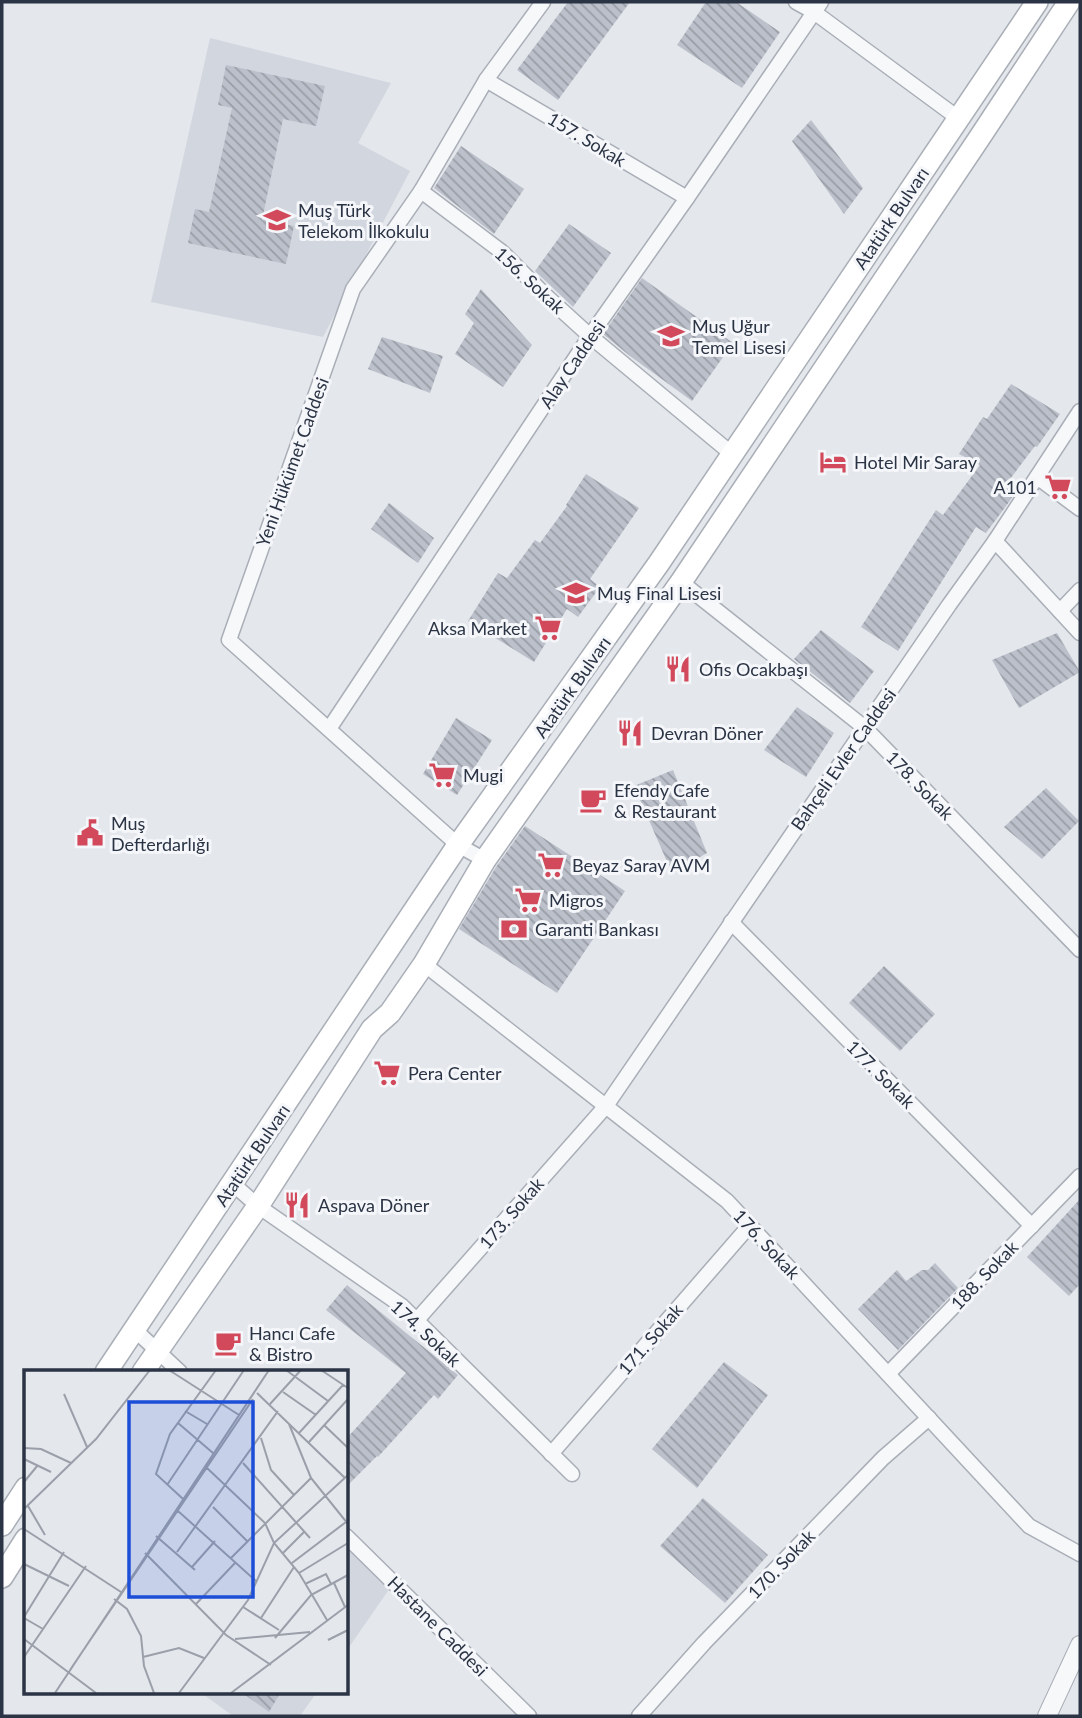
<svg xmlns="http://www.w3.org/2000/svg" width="1082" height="1718" font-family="Lato,sans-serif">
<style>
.built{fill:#d2d6de}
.building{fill:url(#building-back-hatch)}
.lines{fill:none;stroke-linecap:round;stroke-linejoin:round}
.minor-casing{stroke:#a9aeb7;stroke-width:17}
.tertiary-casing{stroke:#a9aeb7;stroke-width:20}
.secondary-casing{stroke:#a9aeb7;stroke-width:24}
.minor{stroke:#f7f8fa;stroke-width:14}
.tertiary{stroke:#f7f8fa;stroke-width:18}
.secondary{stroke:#fff;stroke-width:21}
.labels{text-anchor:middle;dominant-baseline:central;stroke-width:6;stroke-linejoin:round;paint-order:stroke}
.street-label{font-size:18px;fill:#2b3445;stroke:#f4f6f9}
.poi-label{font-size:18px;fill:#2b3445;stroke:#f4f6f9;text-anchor:start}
.inset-road{fill:none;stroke:#9a9fa9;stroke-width:2}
.view{fill:#1d4ed8;fill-opacity:0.15;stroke:#1d4ed8;stroke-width:3.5}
.inset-edge{fill:none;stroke:#2b3445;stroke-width:3.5}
</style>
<defs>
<pattern id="building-back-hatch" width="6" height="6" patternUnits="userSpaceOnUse" patternTransform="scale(1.75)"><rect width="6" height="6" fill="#bbc0ca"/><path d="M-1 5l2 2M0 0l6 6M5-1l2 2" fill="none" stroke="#989da6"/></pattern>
</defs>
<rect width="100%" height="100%" fill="#e4e7ec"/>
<!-- built -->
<g class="built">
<polygon points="210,38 391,83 358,143 410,171 323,337 151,302"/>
<polygon points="347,1547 390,1588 347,1650"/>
<polygon points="200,1692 317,1692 300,1716 233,1716"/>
</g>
<!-- building -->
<g class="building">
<polygon points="568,2 630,2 558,100 517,70"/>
<polygon points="706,2 736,2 780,32 742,88 677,45"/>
<polygon points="226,65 325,86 316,126 283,119 262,220 294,226 286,264 188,243 195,209 209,212 232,108 218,105"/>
<polygon points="811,120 863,188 844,214 792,141"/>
<polygon points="461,146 524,189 494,234 434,188"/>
<polygon points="569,224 611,253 573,307 535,271"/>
<polygon points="642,278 733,343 692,401 630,356 603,334"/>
<polygon points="481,289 532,345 503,387 455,354 474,323 465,314"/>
<polygon points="382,337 443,356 430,393 368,369"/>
<polygon points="1011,384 1060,414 1037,447 1035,446 1007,483 1018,488 1009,502 986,533 976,527 898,651 861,627 936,510 943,515 980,465 959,454 983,417 987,419"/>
<polygon points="586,474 639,508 590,579 600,587 578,617 567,609 534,662 468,621 498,573 507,578 535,540 540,543 567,506 566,505"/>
<polygon points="389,503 434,538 418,563 371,529"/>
<polygon points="821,630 874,671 850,703 794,659"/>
<polygon points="1057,633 1080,672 1019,708 992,660"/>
<polygon points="797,707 834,733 806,777 764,750"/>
<polygon points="456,718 492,740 457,795 423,774"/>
<polygon points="673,770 707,853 672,873 634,786"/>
<polygon points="1046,788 1079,821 1042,859 1004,827"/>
<polygon points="525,826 625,891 557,993 459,929 496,867"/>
<polygon points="884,966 935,1014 900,1051 849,1003"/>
<polygon points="1080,1199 1080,1284 1069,1296 1027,1257"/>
<polygon points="935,1263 958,1288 898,1350 858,1309 897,1270 906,1281 922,1270 928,1270"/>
<polygon points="347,1285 458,1375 438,1399 434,1395 378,1457 377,1456 346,1487 346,1439 406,1373 326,1310"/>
<polygon points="724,1362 768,1395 697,1488 652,1449"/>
<polygon points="703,1498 768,1555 725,1603 660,1546"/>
<polygon points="241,1692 281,1692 269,1712"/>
</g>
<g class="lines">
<!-- minor casing -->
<g class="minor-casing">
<g id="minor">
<polyline points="796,2 814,12 958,118"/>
<polyline points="486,80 687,198"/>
<polyline points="421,191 502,252 545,295 590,336 732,454"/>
<polyline points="1037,477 1080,509"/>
<polyline points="995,541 1080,633"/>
<polyline points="681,582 865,728 1080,950"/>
<polyline points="1060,611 1080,590"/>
<polyline points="329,729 590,336 687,198 821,2"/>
<polyline points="485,860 458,845 229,640 353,289 421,191 486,80 543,2"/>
<polyline points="731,922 1032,1226"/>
<polyline points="424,964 727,1201 1029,1526 1080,1554"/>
<polyline points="233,1184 258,1206 402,1306 572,1474"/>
<polyline points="416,1321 606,1106 949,605 995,541 1080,411"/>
<polyline points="135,1330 180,1372"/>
<polyline points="888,1374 1080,1176"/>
<polyline points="551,1454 750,1225"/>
<polyline points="346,1536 529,1716"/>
<polyline points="639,1716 704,1643 883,1458 929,1418"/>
</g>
</g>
<!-- tertiary casing -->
<g class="tertiary-casing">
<polyline id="tertiary" points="1047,1716 1080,1645"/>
</g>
<!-- secondary casing -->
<g class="secondary-casing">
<g id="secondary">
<polyline points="106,1372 458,845 659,563 1037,2"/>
<polyline points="143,1372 258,1206 372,1029 390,1013 424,964 485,860 681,582 980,137 1069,2"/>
<polyline points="2,1525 26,1488"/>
<polyline points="2,1577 26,1539"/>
</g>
</g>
<!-- minor -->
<use href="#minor" class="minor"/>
<!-- tertiary -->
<use href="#tertiary" class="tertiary"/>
<!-- secondary -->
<use href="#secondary" class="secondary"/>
</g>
<!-- icons -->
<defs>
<g id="school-bare" transform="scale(2.1)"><path d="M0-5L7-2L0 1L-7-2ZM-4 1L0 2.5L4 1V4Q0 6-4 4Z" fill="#d1495b" stroke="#f4f6f9" stroke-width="2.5" paint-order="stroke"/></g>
<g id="hotel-bare" transform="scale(2.1)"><path d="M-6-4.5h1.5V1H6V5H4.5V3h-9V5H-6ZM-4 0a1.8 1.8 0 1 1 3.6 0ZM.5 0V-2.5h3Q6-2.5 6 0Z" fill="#d1495b" stroke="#f4f6f9" stroke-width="2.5" paint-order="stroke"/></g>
<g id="supermarket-bare" transform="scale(2.1)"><path d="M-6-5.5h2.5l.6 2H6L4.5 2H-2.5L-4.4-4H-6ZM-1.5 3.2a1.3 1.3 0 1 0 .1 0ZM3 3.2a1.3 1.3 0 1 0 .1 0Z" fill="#d1495b" stroke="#f4f6f9" stroke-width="2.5" paint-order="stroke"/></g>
<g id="restaurant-bare" transform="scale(2.1)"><path d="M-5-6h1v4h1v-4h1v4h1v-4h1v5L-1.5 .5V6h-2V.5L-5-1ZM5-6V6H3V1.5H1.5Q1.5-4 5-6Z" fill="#d1495b" stroke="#f4f6f9" stroke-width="2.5" paint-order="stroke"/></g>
<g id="cafe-bare" transform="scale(2.1)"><path d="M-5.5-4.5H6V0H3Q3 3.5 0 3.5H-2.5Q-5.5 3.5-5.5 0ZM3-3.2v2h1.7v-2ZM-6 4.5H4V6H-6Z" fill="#d1495b" stroke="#f4f6f9" stroke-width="2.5" paint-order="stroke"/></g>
<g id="civic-bare" transform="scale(2.1)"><path d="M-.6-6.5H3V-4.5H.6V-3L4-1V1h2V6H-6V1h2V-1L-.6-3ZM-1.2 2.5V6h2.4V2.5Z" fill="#d1495b" stroke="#f4f6f9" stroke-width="2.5" paint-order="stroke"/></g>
<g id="bank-bare" transform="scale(2.1)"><path d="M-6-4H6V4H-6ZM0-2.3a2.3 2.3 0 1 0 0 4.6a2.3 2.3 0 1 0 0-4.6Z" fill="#d1495b" stroke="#f4f6f9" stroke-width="2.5" paint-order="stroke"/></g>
</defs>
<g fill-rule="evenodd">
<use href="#school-bare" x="277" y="220"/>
<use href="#school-bare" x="671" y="336"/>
<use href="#hotel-bare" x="833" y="462"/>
<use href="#supermarket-bare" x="1058" y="487"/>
<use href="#school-bare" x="576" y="593"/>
<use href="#supermarket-bare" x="548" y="628"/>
<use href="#restaurant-bare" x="678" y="669"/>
<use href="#restaurant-bare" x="630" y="733"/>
<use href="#supermarket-bare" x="442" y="775"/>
<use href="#cafe-bare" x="593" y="800"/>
<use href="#civic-bare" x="90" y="833"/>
<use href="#supermarket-bare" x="551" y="865"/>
<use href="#supermarket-bare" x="528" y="900"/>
<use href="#bank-bare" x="514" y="929"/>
<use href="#supermarket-bare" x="387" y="1073"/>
<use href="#restaurant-bare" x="297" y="1205"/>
<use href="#cafe-bare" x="228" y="1343"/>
</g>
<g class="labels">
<!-- street labels -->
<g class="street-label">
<text transform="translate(587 139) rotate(31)">157. Sokak</text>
<text transform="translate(891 218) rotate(-56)">Atatürk Bulvarı</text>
<text transform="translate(530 280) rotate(43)">156. Sokak</text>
<text transform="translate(572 364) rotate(-56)">Alay Caddesi</text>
<text transform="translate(292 462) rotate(-70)">Yeni Hükümet Caddesi</text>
<text transform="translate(572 687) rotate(-55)">Atatürk Bulvarı</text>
<text transform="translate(843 759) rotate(-55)">Bahçeli Evler Caddesi</text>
<text transform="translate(920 785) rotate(46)">178. Sokak</text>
<text transform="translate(881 1074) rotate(45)">177. Sokak</text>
<text transform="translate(252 1155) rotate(-56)">Atatürk Bulvarı</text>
<text transform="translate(511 1213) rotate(-49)">173. Sokak</text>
<text transform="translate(767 1244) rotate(47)">176. Sokak</text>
<text transform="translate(984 1275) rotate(-46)">188. Sokak</text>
<text transform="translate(426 1333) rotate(43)">174. Sokak</text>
<text transform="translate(650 1339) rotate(-49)">171. Sokak</text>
<text transform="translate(781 1564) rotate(-46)">170. Sokak</text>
<text transform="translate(438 1626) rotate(45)">Hastane Caddesi</text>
</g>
<!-- poi labels -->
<g class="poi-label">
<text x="298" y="210">Muş Türk<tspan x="298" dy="21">Telekom İlkokulu</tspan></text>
<text x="692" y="326">Muş Uğur<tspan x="692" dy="21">Temel Lisesi</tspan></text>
<text x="854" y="462">Hotel Mir Saray</text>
<text x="1037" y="487" text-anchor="end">A101</text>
<text x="597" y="593">Muş Final Lisesi</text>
<text x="527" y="628" text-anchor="end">Aksa Market</text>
<text x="699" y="669">Ofis Ocakbaşı</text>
<text x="651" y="733">Devran Döner</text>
<text x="463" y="775">Mugi</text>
<text x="614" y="790">Efendy Cafe<tspan x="614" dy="21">&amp; Restaurant</tspan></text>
<text x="111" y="823">Muş<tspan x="111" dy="21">Defterdarlığı</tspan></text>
<text x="572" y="865">Beyaz Saray AVM</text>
<text x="549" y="900">Migros</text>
<text x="535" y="929">Garanti Bankası</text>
<text x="408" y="1073">Pera Center</text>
<text x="318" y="1205">Aspava Döner</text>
<text x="249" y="1333">Hancı Cafe<tspan x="249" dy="21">&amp; Bistro</tspan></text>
</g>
</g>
<!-- overview -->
<g transform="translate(24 1370)">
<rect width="324" height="324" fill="#e4e7ec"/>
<path class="inset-road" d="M145,0L215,45M262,0L304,31M297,0L324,18M259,22L292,45M233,23L321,108M40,24L63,77M246,34L277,0M161,41L183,54M154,53L189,83M265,54L287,108L324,154M300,55L324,78M275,63L319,15M237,68L247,100L270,125M285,72L324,29M0,78L17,79L47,93M0,89L27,102M219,93L286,168M183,98L241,153L250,173L275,203L303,250M0,112L14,95M143,115L220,0M159,129L132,104L146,64L192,0M4,136L21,165M189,137L223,171M0,139L72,69L126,0M154,141L232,211M0,159L97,222M132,166L171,200M153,182L254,41M121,183L202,265L247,295M259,183L281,161M207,188L287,108M268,193L322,152M0,194L45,216M168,197L191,171M275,203L324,173M310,213L321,237M281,214L302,204L307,214M90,229L103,239L117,266L120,296L130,323M172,234L211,193M219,237L255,260M0,247L40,182M0,248L19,259M237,248L270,197M251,268L287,225L324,205M0,269L72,323M211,269L286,262M304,270L324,260M0,287L62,196M119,287L155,278L180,288M46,300L229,29M31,323L245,0M155,323L224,230L250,173L324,105M207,323L324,235"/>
<path class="view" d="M105,32H229V227H105Z"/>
<rect width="324" height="324" class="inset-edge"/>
</g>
<!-- border -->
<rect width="1082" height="1718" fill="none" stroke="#2b3445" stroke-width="7"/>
</svg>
